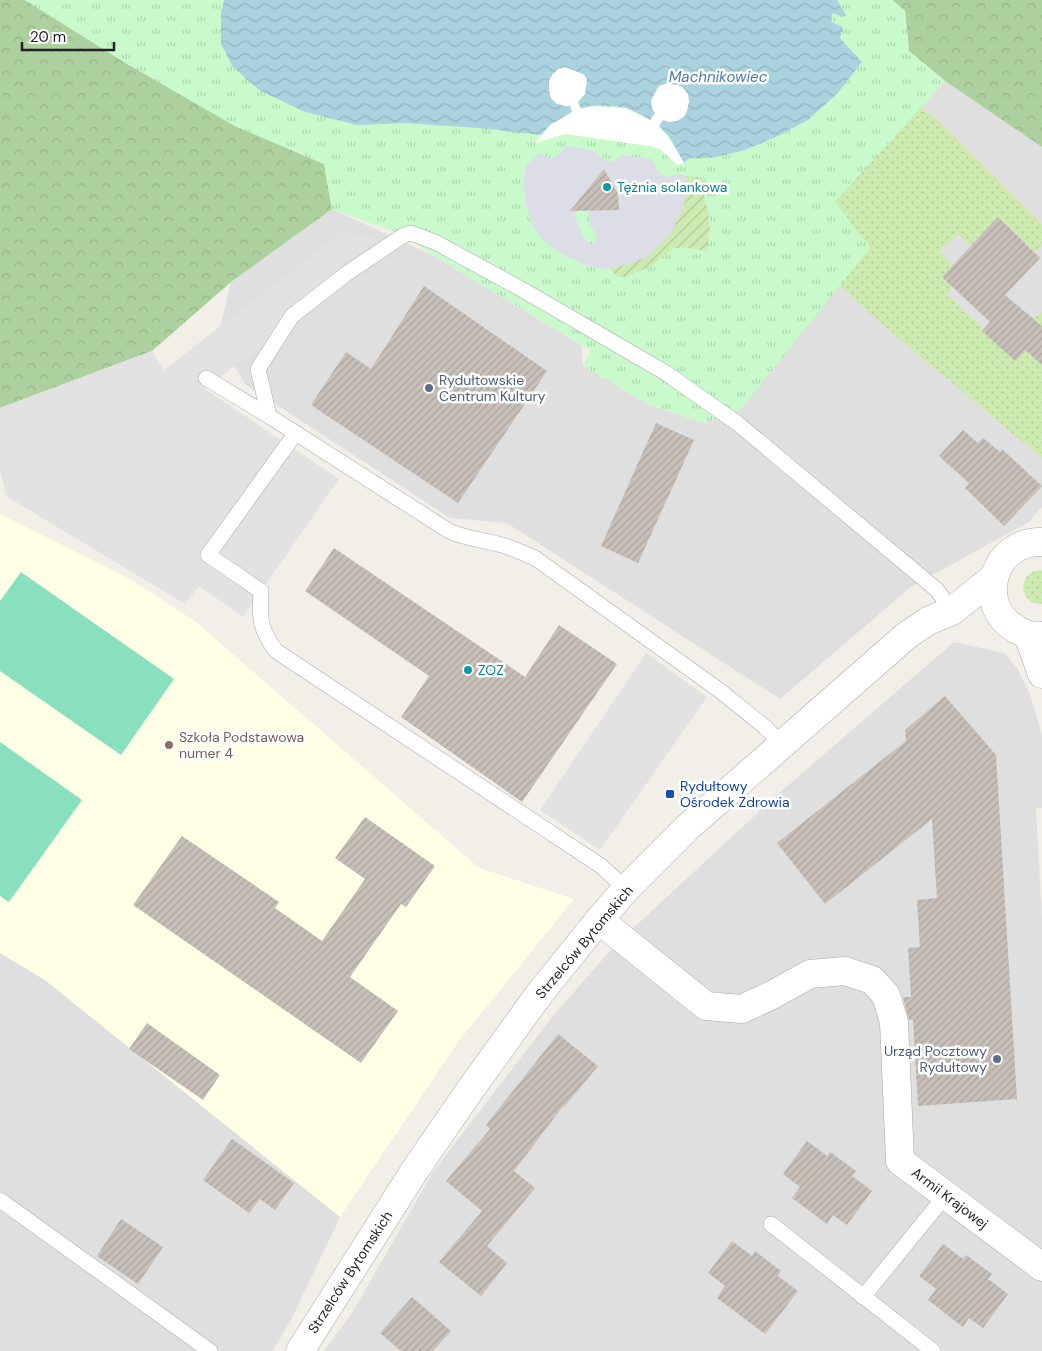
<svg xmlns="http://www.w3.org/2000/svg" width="1042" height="1351" font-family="'DM Sans',sans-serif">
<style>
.residential{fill:#e0dfdf}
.education{fill:#ffffe5}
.grass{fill:url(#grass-dots)}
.forest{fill:url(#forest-crowns)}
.park{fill:url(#park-tufts)}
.garden{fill:url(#garden-furrows)}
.pitch{fill:#88e0be}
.parking{fill:#e2e2e2}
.plaza{fill:#dddde8;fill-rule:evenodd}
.water{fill:url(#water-waves)}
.pier{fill:#fff}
.building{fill:url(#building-hatch)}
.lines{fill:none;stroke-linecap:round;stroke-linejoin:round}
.lane-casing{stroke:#a9a9a9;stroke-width:16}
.street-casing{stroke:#a9a9a9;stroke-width:29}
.lane{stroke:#fff;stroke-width:15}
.street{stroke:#fff;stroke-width:28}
.culture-dot{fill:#0f9aa8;stroke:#fff;stroke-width:2}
.service-dot{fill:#5c6f8a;stroke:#fff;stroke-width:2}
.education-dot{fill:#8d6e63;stroke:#fff;stroke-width:2}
.transit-dot{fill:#1a4fb4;stroke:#fff;stroke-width:2}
.labels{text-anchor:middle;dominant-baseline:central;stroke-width:5;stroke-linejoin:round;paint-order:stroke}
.culture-label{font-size:14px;fill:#0d838f;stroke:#fff;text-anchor:start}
.service-label{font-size:14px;fill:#4e5e75;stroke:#fff;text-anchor:start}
.education-label{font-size:14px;fill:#785e54;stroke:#fff;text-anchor:start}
.transit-label{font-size:14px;fill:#164399;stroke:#fff;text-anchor:start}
.street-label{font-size:14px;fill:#222;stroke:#fff}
.water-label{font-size:15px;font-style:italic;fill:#4a7aab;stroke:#fff}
</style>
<defs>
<pattern id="grass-dots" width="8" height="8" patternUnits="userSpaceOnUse" patternTransform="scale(1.25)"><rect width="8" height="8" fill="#cdebb0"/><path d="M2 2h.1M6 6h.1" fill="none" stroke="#b0c997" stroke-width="1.8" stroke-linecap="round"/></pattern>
<pattern id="forest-crowns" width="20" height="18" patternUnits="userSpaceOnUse" patternTransform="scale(1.25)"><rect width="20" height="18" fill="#add19e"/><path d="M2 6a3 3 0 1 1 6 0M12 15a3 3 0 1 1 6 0" fill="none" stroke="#95b388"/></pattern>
<pattern id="park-tufts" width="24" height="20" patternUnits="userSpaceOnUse" patternTransform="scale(1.25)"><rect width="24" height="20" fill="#c8facc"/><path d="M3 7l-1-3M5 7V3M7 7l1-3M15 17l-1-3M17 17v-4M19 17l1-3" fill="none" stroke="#acd6af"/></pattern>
<pattern id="garden-furrows" width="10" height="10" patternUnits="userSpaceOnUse" patternTransform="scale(1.25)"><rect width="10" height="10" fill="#cdebb0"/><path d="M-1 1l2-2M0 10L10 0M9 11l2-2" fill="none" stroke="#b0c997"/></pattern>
<pattern id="water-waves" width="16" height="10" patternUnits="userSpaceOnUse" patternTransform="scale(1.25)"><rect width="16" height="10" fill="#aad3df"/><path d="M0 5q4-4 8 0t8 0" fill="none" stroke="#92b5bf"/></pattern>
<pattern id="building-hatch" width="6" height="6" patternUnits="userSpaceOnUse" patternTransform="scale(1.25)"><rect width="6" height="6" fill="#c7bfb8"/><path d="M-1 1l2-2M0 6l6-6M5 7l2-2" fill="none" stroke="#aba49e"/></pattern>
</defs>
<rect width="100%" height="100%" fill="#f2efe9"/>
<!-- residential -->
<g class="residential">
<polygon points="945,81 1042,147 1042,507 1029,522 911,587 780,699 507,523 450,518 245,384 218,337 231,282 332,209 434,256 581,345 583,366 649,405 705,423 741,409 835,202"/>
<polygon points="954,642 1004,653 1017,668 1030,694 1042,735 1042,808 1036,809 1042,919 1042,1351 324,1351 352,1313 433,1172 552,1017 616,944 778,794"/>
<polygon points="0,953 45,980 340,1217 291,1320 272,1351 0,1351"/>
</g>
<!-- education -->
<polygon class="education" points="0,514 130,579 196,622 479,868 574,899 458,1042 340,1217 45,980 0,953"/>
<!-- grass -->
<g class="grass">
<polygon points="877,81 936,118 1042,224 1042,245 1035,252 998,217 970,246 958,234 939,252 953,265 942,276 953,287 947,294 1016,360 1028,342 1031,321 1042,312 1042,458 884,326 840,286 741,409"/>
<path d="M1042,570V604C1018,605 1016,571 1042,570Z"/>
</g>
<!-- forest -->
<g class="forest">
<polygon points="0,0 25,0 124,62 235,126 324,164 332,209 231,282 152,351 0,408"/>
<polygon points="892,0 1042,0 1042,147 945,81 909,51 905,11"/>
</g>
<!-- park -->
<polygon class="park" points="25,0 892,0 905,11 909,51 945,81 835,202 870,248 741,409 705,423 649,405 583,366 590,350 434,256 404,235 332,209 324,164 235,126 124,62"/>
<!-- garden -->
<polygon class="garden" points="686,176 706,178 704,198 708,211 710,230 707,251 687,248 674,248 651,266 626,277 617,277 610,268 625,265 687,191"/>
<!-- pitch -->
<g class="pitch">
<polygon points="21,572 174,679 121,755 0,671 0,601"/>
<polygon points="0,742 82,800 9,902 0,896"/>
</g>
<!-- parking -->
<g class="parking">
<polygon points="343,231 392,243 205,389 339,479 243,617 199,586 185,604 6,496 0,468 0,408 152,351 164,370"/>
<polygon points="646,653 707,697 600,850 540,810"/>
</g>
<!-- plaza -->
<path class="plaza" d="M566,146L596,151L602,159L613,162L622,155L652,159L657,171L666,177L680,174L686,176L687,191L683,209L670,235L647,257L625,265L604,269L585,265L558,252L543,240L534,228L526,206L523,181L526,165L540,153L550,159L555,157L559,155ZM611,181L618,194V210H607V202ZM577,206L588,208L590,225L598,237L591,245L583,237L578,227L575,213Z"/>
<!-- water -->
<path class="water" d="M224,0H837L846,15L842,17L833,13L830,21L843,27L840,38L862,62L837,94L808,120L776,137L742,151L710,158H690L684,163C679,155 675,144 668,136C649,112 612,99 582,108C567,113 552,124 541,135L479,128L404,123L357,125L305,112L259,90L233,67L221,44V13Z"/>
<!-- pier -->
<polygon class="pier" points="565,67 583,74 587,79 585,94 578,102 581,109 592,106 626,108 650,120 655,113 652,108 651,100 659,86 668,83 681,86 688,94 689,102 687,111 684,117 677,121 670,122 663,120 659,126 668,136 684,163 677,165 660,149 649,146 565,134 535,143 550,125 572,112 570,106 566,106 557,104 551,98 549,91 549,81 552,75 558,69"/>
<!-- building -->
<g class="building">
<polygon points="604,169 618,194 619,210 570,211"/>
<polygon points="998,217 1040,258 1005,295 1042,326 1042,365 1025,350 1015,361 982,331 990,322 942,277"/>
<polygon points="424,286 547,371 458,503 311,405 346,352 371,369"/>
<polygon points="656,423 694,440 638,563 601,546"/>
<polygon points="963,430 978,443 983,438 1000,452 1002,449 1042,486 1004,526 965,488 969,483 939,456"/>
<polygon points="334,548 525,677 559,625 617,664 522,802 401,717 429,676 305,591"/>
<polygon points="945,696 996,755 1017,1099 918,1106 913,1020 909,1020 903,997 911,997 908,948 920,947 917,900 937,898 932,819 825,904 777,843 906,741 905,730"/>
<polygon points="365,817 435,866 406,907 401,904 350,977 398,1011 361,1063 133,905 182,836 279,902 275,908 322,941 365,879 335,858"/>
<polygon points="147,1023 220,1075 203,1100 129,1049"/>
<polygon points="558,1034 598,1066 564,1107 563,1106 514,1171 535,1188 487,1246 507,1263 481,1296 439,1262 482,1211 446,1181 490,1129 486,1125"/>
<polygon points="232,1139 294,1183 275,1210 260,1199 249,1213 203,1180"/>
<polygon points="807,1141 827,1156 830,1152 856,1171 852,1176 872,1191 847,1225 833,1215 827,1224 792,1198 800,1187 783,1174"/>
<polygon points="121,1219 163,1247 138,1284 97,1256"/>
<polygon points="732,1241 752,1256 755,1251 781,1271 778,1276 798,1291 765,1334 717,1298 725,1286 708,1273"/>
<polygon points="943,1244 963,1259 966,1255 992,1274 988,1279 1008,1294 983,1328 969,1318 963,1327 928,1300 936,1289 919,1276"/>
<polygon points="412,1297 451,1331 433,1351 401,1351 380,1333"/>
</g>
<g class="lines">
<!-- lane casing -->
<g class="lane-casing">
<g id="lane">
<path d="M206,378L269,416L449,531C466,539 481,539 498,544C511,547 522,553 535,558L719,690L765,727L781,744"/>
<polyline points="269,416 258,369 292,316 346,274 404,235 411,233 435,242 523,290 666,373 737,423 937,590 952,611"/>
<path d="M295,434L208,555L261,591C259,617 260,630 276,651L601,866L626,889"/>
<polyline points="0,1200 210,1351"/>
<polyline points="771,1224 933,1351"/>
<polyline points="863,1297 946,1195"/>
</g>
</g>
<!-- street casing -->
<g class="street-casing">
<g id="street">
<path d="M1042,542C993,540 974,605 1016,629C1024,634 1033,637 1042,636"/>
<polyline points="1028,635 1042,674"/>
<polyline points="599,920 706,1006 742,1009 772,995 810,974 845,971 872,980 886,995 894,1022 900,1161 1042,1267"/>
<polyline points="300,1351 415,1170 470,1090 540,993 599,920 626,889 689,826 906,636 928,621 952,611 993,578"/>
</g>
</g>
<!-- lane -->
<use href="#lane" class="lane"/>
<!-- street -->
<use href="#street" class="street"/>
</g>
<!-- markers -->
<g class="culture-dot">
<circle cx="607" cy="187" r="5"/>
<circle cx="468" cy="670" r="5"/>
</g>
<g class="service-dot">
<circle cx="429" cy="388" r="5"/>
<circle cx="997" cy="1059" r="5"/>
</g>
<circle class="education-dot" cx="169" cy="745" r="5"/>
<rect class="transit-dot" x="665" y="789" width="10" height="10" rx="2.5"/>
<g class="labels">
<!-- culture labels -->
<g class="culture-label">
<text x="617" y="187">Tężnia solankowa</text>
<text x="478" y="670">ZOZ</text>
</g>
<!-- service labels -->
<g class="service-label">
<text x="439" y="380">Rydułtowskie<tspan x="439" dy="16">Centrum Kultury</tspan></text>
<text x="987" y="1051" text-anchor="end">Urząd Pocztowy<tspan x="987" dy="16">Rydułtowy</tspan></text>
</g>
<!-- education labels -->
<g class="education-label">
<text x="179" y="737">Szkoła Podstawowa<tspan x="179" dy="16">numer 4</tspan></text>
</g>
<!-- transit labels -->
<g class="transit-label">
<text x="680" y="786">Rydułtowy<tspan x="680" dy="16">Ośrodek Zdrowia</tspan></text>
</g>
<!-- street labels -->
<g class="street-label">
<text transform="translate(584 942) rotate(-50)">Strzelców Bytomskich</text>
<text transform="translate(950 1198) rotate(37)">Armii Krajowej</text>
<text transform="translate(350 1272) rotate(-57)">Strzelców Bytomskich</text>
</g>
<!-- water labels -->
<g class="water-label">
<text x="718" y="77">Machnikowiec</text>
</g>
</g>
<!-- scale -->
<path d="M22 42v8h92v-8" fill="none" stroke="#222222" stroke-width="2.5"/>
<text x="30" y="42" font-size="15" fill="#222222" stroke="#ffffff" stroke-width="4" paint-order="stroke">20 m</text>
</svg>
